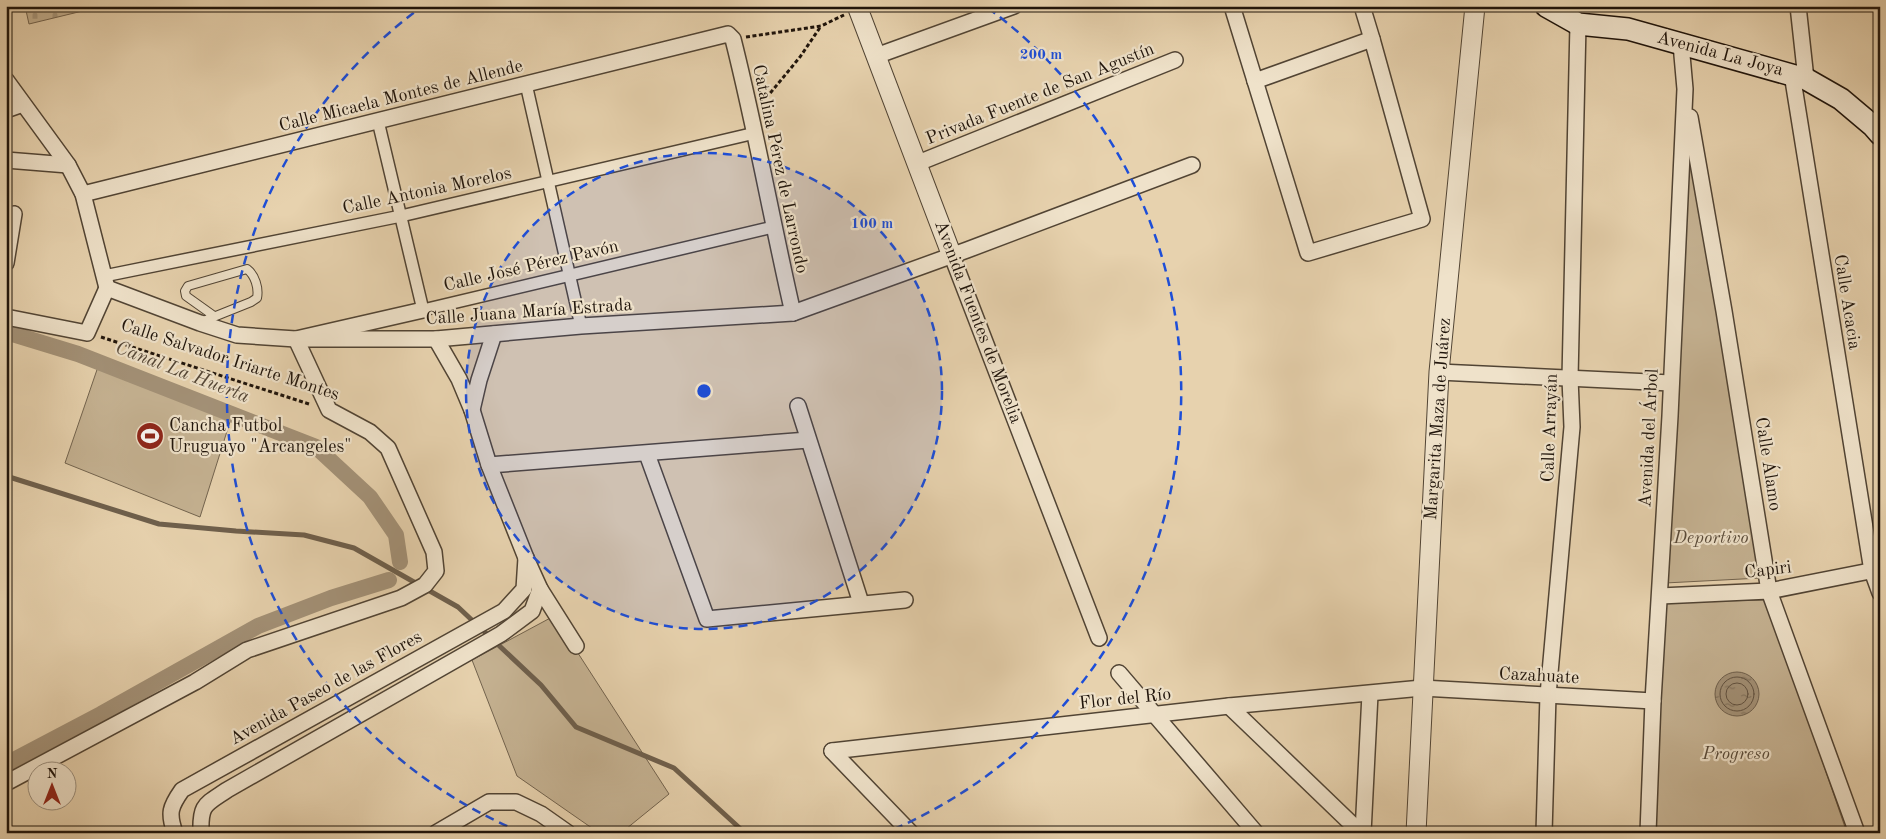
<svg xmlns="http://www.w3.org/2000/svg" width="1886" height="839" font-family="'Old Standard TT',serif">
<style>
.green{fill:#c5b292;stroke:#72634e}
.cemetery{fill:url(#cemetery-stones);stroke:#72634e}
.water{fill:url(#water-ripples);stroke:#6e5f4c}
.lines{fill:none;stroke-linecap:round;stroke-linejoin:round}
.shore{stroke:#615241;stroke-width:1}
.stream{stroke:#6e5f4c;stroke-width:5}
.canal{stroke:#a39177;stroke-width:16}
.service-casing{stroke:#514434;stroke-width:10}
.pedestrian-casing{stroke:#514434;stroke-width:14}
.minor-casing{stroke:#514434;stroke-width:18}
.tertiary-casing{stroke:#514434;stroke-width:21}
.secondary-casing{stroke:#1f140b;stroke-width:24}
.path{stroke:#1f140b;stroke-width:3;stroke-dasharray:4 2.5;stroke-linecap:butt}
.service{stroke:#efe2ca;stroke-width:8}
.pedestrian{stroke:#efe2ca;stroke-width:11}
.minor{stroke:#efe2ca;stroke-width:15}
.tertiary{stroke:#efe2ca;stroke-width:19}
.secondary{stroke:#efe2ca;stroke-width:21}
.ring{fill:none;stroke:#1d4ed8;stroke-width:2.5;stroke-dasharray:9 6}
.labels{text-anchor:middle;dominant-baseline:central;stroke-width:4.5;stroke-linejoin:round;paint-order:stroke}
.street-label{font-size:18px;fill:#1f140b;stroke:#efe2ca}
.poi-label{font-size:18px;fill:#1f140b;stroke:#efe2ca;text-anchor:start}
.park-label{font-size:18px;font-style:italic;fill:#594b3a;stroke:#efe2ca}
.water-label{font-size:19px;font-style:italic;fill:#544636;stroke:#efe2ca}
.centre{fill:#1d4ed8;stroke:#efe2ca;stroke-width:2.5}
.ring-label{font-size:15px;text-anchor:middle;font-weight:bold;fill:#1d4ed8;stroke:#efe2ca;stroke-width:4.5;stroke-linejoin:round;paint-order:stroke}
</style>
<defs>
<pattern id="cemetery-stones" width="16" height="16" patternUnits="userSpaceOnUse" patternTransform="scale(1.25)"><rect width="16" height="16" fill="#c5b292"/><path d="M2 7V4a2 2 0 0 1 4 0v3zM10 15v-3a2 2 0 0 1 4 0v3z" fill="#a9987d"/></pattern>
<pattern id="water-ripples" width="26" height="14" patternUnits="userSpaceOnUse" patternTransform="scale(1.25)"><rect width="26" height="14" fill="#a39177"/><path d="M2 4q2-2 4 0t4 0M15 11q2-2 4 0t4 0" fill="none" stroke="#847560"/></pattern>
</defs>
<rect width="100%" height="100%" fill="#e7d2ae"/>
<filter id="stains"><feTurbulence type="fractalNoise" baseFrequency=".004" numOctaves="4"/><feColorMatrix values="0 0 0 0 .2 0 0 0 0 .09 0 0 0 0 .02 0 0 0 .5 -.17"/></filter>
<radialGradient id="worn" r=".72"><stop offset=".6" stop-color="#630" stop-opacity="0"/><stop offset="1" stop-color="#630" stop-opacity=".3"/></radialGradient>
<!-- green -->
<g class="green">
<polygon points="1686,120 1761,578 1665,583"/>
<polygon points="101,358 234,409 200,517 65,463"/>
<polygon points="1767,600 1847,833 1652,833 1666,602"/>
<polygon points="554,616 669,794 621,833 599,833 517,776 472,660"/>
</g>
<!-- cemetery -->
<polygon class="cemetery" points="25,6 103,6 29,24"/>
<!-- water -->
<circle class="water" cx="1737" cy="694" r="22"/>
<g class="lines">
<!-- shore -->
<g class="shore">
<circle cx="1737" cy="694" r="17"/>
<circle cx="1737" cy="694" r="11"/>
</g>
<!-- stream -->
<polyline class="stream" points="6,476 159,524 236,531 304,535 354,548 458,607 541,685 576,727 674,768 745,833"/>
<!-- canal -->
<g class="canal">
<polyline points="6,332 78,354 316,447 370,497 396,535 400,562"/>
<polyline points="6,764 101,714 258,626 331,598 389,580"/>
</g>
<!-- service casing -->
<g class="service-casing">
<path id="service" d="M201,322L251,302L257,298C259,288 255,275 247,269L188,286L185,291L186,296L214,316"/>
</g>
<!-- pedestrian casing -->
<g class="pedestrian-casing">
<g id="pedestrian">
<polyline points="526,84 581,326"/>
<polyline points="378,121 423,310 773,227"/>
<polyline points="104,276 401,216 755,133"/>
</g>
</g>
<!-- minor casing -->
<g class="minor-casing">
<g id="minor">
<polyline points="1232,6 1308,253 1422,219 1372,39 1362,6"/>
<polyline points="1798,6 1806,79"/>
<polyline points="876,56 1014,6"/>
<polyline points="1792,74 1872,571 1880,593"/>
<polyline points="6,80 68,165 83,194 107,288"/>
<polyline points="1255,81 1372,39"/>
<polyline points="6,110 23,104"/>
<polyline points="1690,117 1724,311 1769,591 1857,833"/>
<polyline points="6,160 68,165"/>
<polyline points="918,163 1175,60"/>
<path d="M83,194L728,34L733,39C756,130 772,222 793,313"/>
<polyline points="952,256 1099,638"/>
<polyline points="6,263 14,214"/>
<polyline points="107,288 200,323 237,335 296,339 436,339 581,326 793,313 967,250 1192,165"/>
<polyline points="6,317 87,333 107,288"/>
<polyline points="436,339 459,379 472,410 489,465 526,558 540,589 576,646"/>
<polyline points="1439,372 1671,383"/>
<polyline points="798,406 861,603"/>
<polyline points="472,410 479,380 494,334"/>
<polyline points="647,454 707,619 905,600"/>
<polyline points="489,465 808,440"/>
<polyline points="1660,596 1769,591 1880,569"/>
<polyline points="1119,673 1256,833"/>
<polyline points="1229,706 1361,833"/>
<polyline points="832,751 1229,706 1422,688 1653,701"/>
<polyline points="832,751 911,833"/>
<polyline points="6,783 195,682 247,650 401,598 425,585 436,571 434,552 388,448 370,432 329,410 296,339 423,310"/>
<path d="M175,833C168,813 170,807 182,790L504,611L524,589L526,558"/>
<path d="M201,833C200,804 205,805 227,790L501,634L532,611L540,589"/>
<polyline points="436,833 489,802 516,802 541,814 568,833"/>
<polyline points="1363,833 1370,694"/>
<polyline points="1544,833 1548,695 1572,427 1570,378 1578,24"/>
<polyline points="1648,833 1653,701 1670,416 1685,89 1681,44"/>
</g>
</g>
<!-- tertiary casing -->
<g class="tertiary-casing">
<g id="tertiary">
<polyline points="857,6 952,256"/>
<polyline points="1416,833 1439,372 1475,6"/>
</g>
</g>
<!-- secondary casing -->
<g class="secondary-casing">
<polyline id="secondary" points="1546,6 1578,24 1628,29 1806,79 1841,99 1873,126 1880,134"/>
</g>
<!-- path -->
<g class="path">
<polyline points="746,37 821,26 844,15"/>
<polyline points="762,103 800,57 821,26"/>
<polyline points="101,337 309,404"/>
</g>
<!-- service -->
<use href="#service" class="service"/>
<!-- pedestrian -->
<use href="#pedestrian" class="pedestrian"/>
<!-- minor -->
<use href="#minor" class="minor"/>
<!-- tertiary -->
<use href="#tertiary" class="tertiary"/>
<!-- secondary -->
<use href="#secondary" class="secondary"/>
</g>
<!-- distance rings -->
<circle cx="704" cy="391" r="238" fill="#1d4ed8" fill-opacity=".12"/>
<g class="ring">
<circle cx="704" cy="391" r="238"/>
<path d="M521 832A477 477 0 0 1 420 8M988 8A477 477 0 0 1 887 832"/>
</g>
<!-- icons -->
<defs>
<g id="stadium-disc" transform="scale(1.4375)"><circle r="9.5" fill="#8f2418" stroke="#efe2ca"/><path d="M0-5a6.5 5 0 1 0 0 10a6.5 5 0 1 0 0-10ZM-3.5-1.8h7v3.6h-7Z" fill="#fff"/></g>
</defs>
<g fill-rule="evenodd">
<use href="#stadium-disc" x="150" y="436"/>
</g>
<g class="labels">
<!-- street labels -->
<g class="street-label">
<text transform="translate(1720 54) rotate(15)">Avenida La Joya</text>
<text transform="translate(1040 94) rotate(-22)">Privada Fuente de San Agustín</text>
<text transform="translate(401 96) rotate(-14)">Calle Micaela Montes de Allende</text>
<text transform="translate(780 169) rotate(78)">Catalina Pérez de Larrondo</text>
<text transform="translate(427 191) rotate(-12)">Calle Antonia Morelos</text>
<text transform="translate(531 266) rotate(-13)">Calle José Pérez Pavón</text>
<text transform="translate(1847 302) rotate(81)">Calle Acacia</text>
<text transform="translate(529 312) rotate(-4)">Calle Juana María Estrada</text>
<text transform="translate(978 322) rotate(69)">Avenida Fuentes de Morelia</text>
<text transform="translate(230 360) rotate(18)">Calle Salvador Iriarte Montes</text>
<text transform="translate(1438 419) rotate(-86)">Margarita Maza de Juárez</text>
<text transform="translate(1550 428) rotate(-88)">Calle Arrayán</text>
<text transform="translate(1649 438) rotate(-87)">Avenida del Árbol</text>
<text transform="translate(1768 464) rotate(81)">Calle Álamo</text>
<text transform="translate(1768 570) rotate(-7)">Capiri</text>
<text transform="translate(1539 676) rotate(3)">Cazahuate</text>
<text transform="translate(326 688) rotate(-29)">Avenida Paseo de las Flores</text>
<text transform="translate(1125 699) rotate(-6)">Flor del Río</text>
</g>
<!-- poi labels -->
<g class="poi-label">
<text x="169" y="426">Cancha Futbol<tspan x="169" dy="21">Uruguayo "Arcangeles"</tspan></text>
</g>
<!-- park labels -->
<g class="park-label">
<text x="1711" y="538">Deportivo</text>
<text x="1736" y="754">Progreso</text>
</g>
<!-- water labels -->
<g class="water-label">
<text transform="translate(182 373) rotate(21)">Canal La Huerta</text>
</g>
</g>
<circle cx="704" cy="391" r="8" class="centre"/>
<g class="ring-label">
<text x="1041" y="59">200 m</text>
<text x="872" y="228">100 m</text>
</g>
<!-- margin -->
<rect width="1886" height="839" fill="none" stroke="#e7d2ae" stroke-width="25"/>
<rect x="8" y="8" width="1871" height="824" fill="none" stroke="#1f140b" stroke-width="2.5"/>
<rect x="12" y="12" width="1861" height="814" fill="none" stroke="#1f140b"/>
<!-- north arrow -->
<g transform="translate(52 786)"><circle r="24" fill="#efe2ca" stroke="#9c907e"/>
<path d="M0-4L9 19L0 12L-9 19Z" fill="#8f2418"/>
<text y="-8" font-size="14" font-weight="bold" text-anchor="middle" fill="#1f140b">N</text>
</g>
<rect width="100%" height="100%" filter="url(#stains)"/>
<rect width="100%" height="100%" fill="url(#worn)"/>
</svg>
